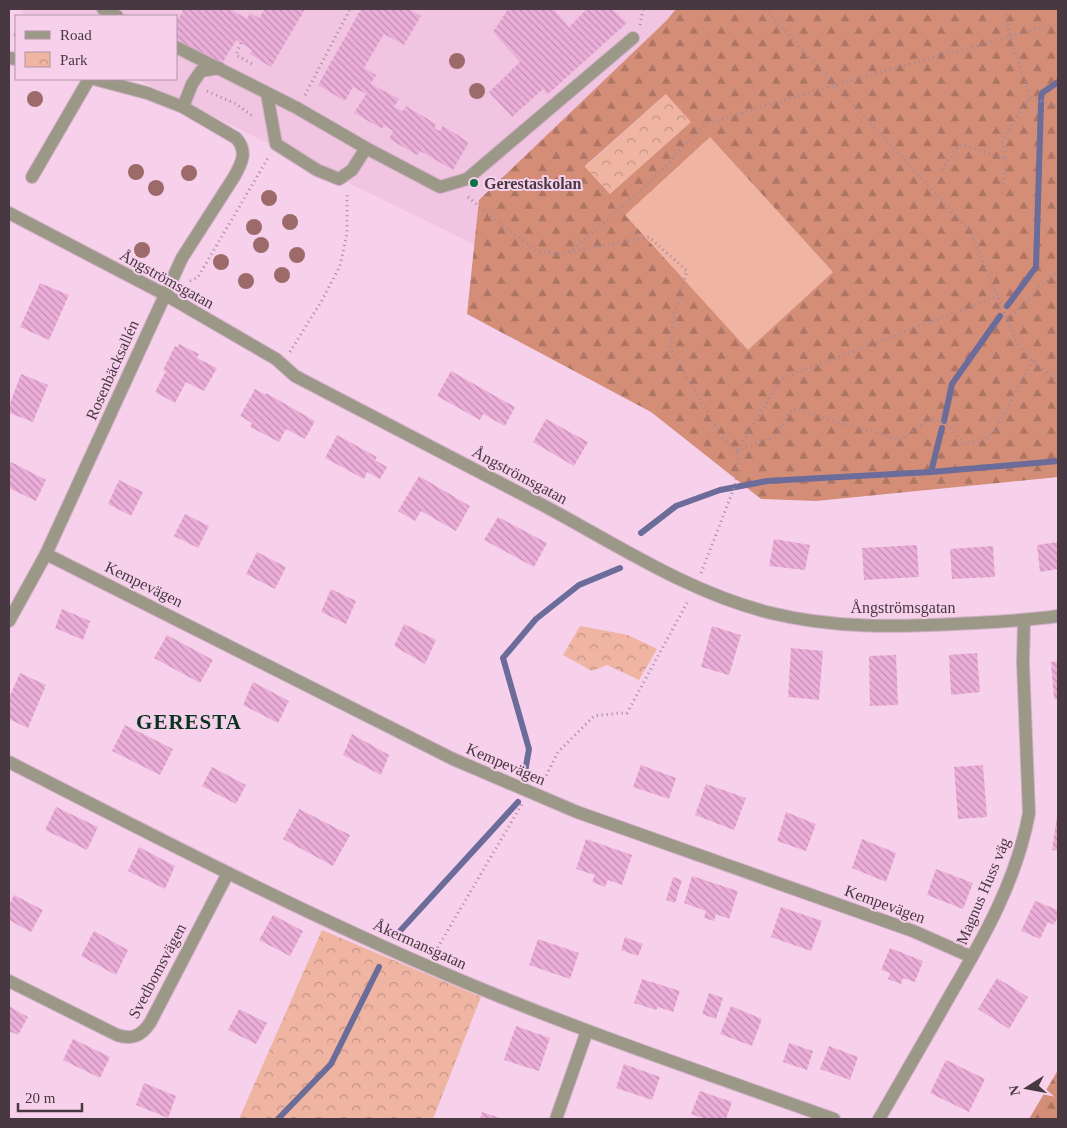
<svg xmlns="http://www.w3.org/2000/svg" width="1067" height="1128" font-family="'Times New Roman',serif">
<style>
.built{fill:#f1c4e2}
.forest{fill:url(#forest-firs);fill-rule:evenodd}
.park{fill:url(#park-crowns)}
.pitch{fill:#efb5a2}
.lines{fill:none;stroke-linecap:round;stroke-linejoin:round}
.stream{stroke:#6b6c99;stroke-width:6}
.building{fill:url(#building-back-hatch)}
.minor-casing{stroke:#d0afc6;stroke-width:14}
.path{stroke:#a4899c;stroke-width:3;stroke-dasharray:1 4;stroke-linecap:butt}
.minor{stroke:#9b9887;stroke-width:12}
.tree{fill:#9d6a6a}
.poi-dot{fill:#0e7147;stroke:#f7d1eb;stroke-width:2}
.labels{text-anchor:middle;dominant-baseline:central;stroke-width:4;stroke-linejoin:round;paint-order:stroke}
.poi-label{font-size:16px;font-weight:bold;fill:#473842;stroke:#f7d1eb;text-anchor:start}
.street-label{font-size:16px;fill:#473842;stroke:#f7d1eb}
.district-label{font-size:21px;font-weight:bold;letter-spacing:1px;fill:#07331f;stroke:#f7d1eb}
</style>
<defs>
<pattern id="forest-firs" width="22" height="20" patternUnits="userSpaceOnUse" patternTransform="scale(1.25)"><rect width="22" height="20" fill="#d48e78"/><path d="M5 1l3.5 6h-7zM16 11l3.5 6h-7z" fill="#ae7564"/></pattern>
<pattern id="park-crowns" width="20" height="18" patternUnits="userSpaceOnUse" patternTransform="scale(1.25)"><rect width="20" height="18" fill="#efb5a2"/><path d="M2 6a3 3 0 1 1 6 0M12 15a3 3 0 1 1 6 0" fill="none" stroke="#c39486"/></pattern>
<pattern id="building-back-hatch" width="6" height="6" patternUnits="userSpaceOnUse" patternTransform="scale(1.25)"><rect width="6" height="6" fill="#ecaed9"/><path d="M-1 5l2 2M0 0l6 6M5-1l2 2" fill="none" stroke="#c18fb2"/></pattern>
</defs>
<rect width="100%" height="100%" fill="#f7d1eb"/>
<!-- built -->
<g class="built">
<polygon points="20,9 361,9 318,85 345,100 353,87 366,94 355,114 381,129 384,125 393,131 389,139 417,155 420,151 453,170 469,141 443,126 440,131 434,128 437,123 407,106 403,111 394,107 398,99 371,84 376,75 364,68 384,34 404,45 421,16 409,9 508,9 493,32 520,62 490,92 512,117 543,89 547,95 626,24 612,9 974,9 750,380 137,79 176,79 176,16 28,16 21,12"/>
<polygon points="554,9 587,9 569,27"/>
</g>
<!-- forest -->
<g class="forest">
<path d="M676,9H1058V477L816,501L761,499L651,412L467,314L479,200L667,20ZM666,94L610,194L585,166Z"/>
<polygon points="1058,1070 1058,1119 1029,1119"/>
</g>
<!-- park -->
<g class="park">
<polygon points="666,94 691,122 610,194 585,167"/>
<polygon points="580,626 628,635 657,649 639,680 607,665 592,671 563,655"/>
<polygon points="322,930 481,997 433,1119 239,1119"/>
</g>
<!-- pitch -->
<polygon class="pitch" points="710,137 833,272 748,350 625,215"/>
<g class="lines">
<!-- stream -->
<g class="stream">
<polyline points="1041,99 1042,93 1058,82"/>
<polyline points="1007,306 1036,267 1041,103"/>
<polyline points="944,421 952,384 1000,316"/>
<polyline points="931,472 942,428"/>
<polyline points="641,533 676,506 720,490 767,481 931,472 1058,461"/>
<polyline points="525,772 529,749 503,658 536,619 579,585 620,568"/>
<polyline points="400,931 518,802"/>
<polyline points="278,1119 331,1064 379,967"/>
</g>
</g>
<!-- building -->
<g class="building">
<polygon points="180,9 230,9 247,19 250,13 259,18 265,9 305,9 271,67 250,54 252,50 236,40 220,67 176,40 176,22 183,11"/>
<polygon points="361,9 409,9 421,16 404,45 384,34 364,68 376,75 371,84 399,99 394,107 403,111 406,106 437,124 434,128 440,131 443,126 469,142 453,170 420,151 417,155 389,139 393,131 384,125 382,129 354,113 366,94 353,87 345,101 318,85"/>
<polygon points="508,9 554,9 569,27 587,9 612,9 627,23 547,95 543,89 512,117 489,92 520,62 493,32"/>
<polygon points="40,283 69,295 49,340 20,327"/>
<polygon points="179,344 199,354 197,358 217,368 204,391 186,382 175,403 155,392 166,371 163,370 175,346 177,347"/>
<polygon points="451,371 515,407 505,426 483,414 480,420 437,396"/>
<polygon points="21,374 48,385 33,422 9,413 9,406"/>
<polygon points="255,389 266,395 266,393 315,421 305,439 286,429 279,442 250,427 252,423 240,416"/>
<polygon points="546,419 588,442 574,466 533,442"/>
<polygon points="337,435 377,457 375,460 387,467 380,479 367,472 364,479 325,458"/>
<polygon points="11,462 46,480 36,501 9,488 9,466"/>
<polygon points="419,476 470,506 456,531 421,511 415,521 398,511"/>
<polygon points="119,480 143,492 131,516 108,504"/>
<polygon points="185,514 209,526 198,548 174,536"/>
<polygon points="498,517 547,543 534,567 484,540"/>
<polygon points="774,539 810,545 805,570 769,566"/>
<polygon points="1058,542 1058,569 1040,572 1037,545"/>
<polygon points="917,545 919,577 864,580 862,548"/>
<polygon points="993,546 995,577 952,579 950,549"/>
<polygon points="257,552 286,567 275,589 246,574"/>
<polygon points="331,589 356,601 346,624 321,612"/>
<polygon points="62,609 90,621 83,640 55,628"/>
<polygon points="404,624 436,640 425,664 394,646"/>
<polygon points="712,626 741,635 729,675 701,667"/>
<polygon points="167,635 213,660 200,683 154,658"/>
<polygon points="791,648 823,651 819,700 788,697"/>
<polygon points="977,653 980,692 951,695 949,655"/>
<polygon points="896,655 898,705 870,706 869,656"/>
<polygon points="1058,661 1058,699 1054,699 1051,662"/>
<polygon points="20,673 46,685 28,728 9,719 9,698"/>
<polygon points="253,682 289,701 278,723 243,705"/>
<polygon points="125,725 173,749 160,775 112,751"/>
<polygon points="352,734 389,755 381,775 343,755"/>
<polygon points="641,765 676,778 669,799 633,787"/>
<polygon points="983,765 987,817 958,819 954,767"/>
<polygon points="212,767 246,785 236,804 202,786"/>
<polygon points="706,784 746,798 734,830 695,815"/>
<polygon points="56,807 98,827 87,850 45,830"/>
<polygon points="299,809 350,835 333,866 283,839"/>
<polygon points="786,812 816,824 806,851 777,841"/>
<polygon points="1057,816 1058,816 1058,851 1052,850"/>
<polygon points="586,839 632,855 622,885 608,880 605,887 592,882 595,875 576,869"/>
<polygon points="862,839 896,853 886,882 852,868"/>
<polygon points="139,847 175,866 165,889 128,871"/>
<polygon points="936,869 973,883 963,909 927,895"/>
<polygon points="692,876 738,891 729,919 716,914 714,921 704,918 706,911 684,903"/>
<polygon points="673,877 682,880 675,903 666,900"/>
<polygon points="14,895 43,910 31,932 9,920 9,905"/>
<polygon points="1035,901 1058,910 1058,916 1054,925 1048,922 1040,939 1021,931"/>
<polygon points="781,907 822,921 811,951 771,937"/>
<polygon points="273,915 303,931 290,956 259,940"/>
<polygon points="94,931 128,950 116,975 81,956"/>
<polygon points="625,937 643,944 638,956 621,950"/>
<polygon points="538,939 579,953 570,979 529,965"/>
<polygon points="890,948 923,961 915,982 903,978 901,984 888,979 890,973 881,970"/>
<polygon points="997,978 1028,997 1009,1029 978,1009"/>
<polygon points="642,979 680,991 673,1012 658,1007 656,1010 634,1003"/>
<polygon points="709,993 723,998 716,1019 702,1014"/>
<polygon points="9,1006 28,1017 18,1035 9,1031"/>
<polygon points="731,1006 762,1019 752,1046 720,1034"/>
<polygon points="239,1009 267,1023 256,1044 228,1030"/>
<polygon points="516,1026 550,1038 539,1071 504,1060"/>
<polygon points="73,1039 110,1057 100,1078 63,1060"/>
<polygon points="789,1043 813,1051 807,1070 783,1062"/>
<polygon points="829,1046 858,1057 850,1080 820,1069"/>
<polygon points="946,1060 985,1079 969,1112 930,1093"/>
<polygon points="624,1064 660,1077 652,1100 616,1088"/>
<polygon points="144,1083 176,1096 168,1118 136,1105"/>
<polygon points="700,1091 732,1102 726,1119 705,1119 691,1114"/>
<polygon points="482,1112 503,1119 480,1119"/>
</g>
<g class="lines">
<!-- minor casing -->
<g class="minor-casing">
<g id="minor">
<polyline points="103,9 117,16"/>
<polyline points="176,47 297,108 366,148 440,187 467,179 633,38"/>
<polyline points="9,58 16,59"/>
<polyline points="267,94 276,144 317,170 339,179 352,170 366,148"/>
<polyline points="183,107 192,84 201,71 219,68"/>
<polyline points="32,177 89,79"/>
<path d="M9,213L164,294L276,359L295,376C375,418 456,459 537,502C613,542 686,592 771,613C831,628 894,627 955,624C990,622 1024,621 1058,616"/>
<polyline points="46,554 453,759 577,812 913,931 972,957"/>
<path d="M9,621L46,554L182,258L234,177C242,163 248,151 236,138L183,107L147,93L94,79"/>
<path d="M9,762C154,836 298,911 448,975C574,1029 705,1073 834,1119"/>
<path d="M9,981L117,1035C132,1040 141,1036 150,1023L228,873"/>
<polyline points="556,1119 587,1031"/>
<path d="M879,1119C902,1079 926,1038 949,997C983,939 1017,880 1029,813L1023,663L1024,621"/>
</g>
</g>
<!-- path -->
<g class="path">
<polyline points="765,9 970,231 1019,347 1058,383"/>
<polyline points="1005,9 1010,36 1030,97"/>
<polyline points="640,25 643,9"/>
<polyline points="9,34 16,35"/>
<polyline points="241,43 236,55 254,65"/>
<polyline points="207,91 236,104 254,117"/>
<polyline points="305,95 350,9"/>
<polyline points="942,169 958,146 967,146 1006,159 1002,141 1030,97 1058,107"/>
<polyline points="1002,194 1006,159"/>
<polyline points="468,197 495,220 536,251 556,254 569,252 597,229 656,176 705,124 835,85 1058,23"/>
<polyline points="569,252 649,237 687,271 675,312 670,348 721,436 737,451 774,437 793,409 901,440 931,418 948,425 964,444 986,439 995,431 1033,360"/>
<polyline points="190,281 198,277 268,158"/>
<polyline points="1008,320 1040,287 1058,271"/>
<polyline points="290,352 321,302 340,266 347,233 347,196 346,192"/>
<polyline points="701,573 736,483 737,451 781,379 998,296"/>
<polyline points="544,780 558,752 594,716 620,713 627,713 688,601"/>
<polyline points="435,952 522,804"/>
</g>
<!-- minor -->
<use href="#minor" class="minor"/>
</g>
<!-- trees -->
<g class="tree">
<circle cx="457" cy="61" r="8"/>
<circle cx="477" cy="91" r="8"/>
<circle cx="35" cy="99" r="8"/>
<circle cx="136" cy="172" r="8"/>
<circle cx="189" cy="173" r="8"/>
<circle cx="156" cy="188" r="8"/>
<circle cx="269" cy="198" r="8"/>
<circle cx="290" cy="222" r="8"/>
<circle cx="254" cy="227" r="8"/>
<circle cx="261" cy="245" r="8"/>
<circle cx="142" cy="250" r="8"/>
<circle cx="297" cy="255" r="8"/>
<circle cx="221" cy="262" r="8"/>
<circle cx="282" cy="275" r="8"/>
<circle cx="246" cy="281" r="8"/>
</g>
<!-- markers -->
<circle class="poi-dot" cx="474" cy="183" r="5"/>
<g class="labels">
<!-- poi labels -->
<g class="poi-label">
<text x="484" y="183">Gerestaskolan</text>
</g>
<!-- street labels -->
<g class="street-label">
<text transform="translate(167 279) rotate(29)">Ångströmsgatan</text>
<text transform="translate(112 370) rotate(-66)">Rosenbäcksallén</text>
<text transform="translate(520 475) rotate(28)">Ångströmsgatan</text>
<text transform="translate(144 584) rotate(26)">Kempevägen</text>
<text x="903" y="607">Ångströmsgatan</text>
<text transform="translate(506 764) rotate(23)">Kempevägen</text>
<text transform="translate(983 891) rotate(-67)">Magnus Huss väg</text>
<text transform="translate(885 904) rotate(20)">Kempevägen</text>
<text transform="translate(420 944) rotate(24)">Åkermansgatan</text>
<text transform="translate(157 971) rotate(-62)">Svedbomsvägen</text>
</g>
<!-- district labels -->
<g class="district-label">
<text x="189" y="722">GERESTA</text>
</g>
</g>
<!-- border -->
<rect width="1067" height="1128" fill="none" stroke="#473842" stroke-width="20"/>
<!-- legend -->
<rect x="15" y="15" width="162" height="65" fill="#f7d1eb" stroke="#b194a7"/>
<rect x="25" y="31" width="25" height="8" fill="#9b9887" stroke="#b194a7"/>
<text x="60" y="40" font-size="15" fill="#473842">Road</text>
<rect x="25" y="52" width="25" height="15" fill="url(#park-crowns)" stroke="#b194a7"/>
<text x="60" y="65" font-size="15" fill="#473842">Park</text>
<!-- north arrow -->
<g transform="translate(1027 1088) rotate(259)" stroke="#f7d1eb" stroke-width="4" paint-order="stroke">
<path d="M0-4L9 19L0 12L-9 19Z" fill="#473842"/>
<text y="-8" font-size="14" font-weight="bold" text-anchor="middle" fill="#473842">N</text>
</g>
<!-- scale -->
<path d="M18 1103v8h64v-8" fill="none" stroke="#473842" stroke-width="2.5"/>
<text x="25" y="1103" font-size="15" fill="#473842" stroke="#f7d1eb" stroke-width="4" paint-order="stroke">20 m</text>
</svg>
